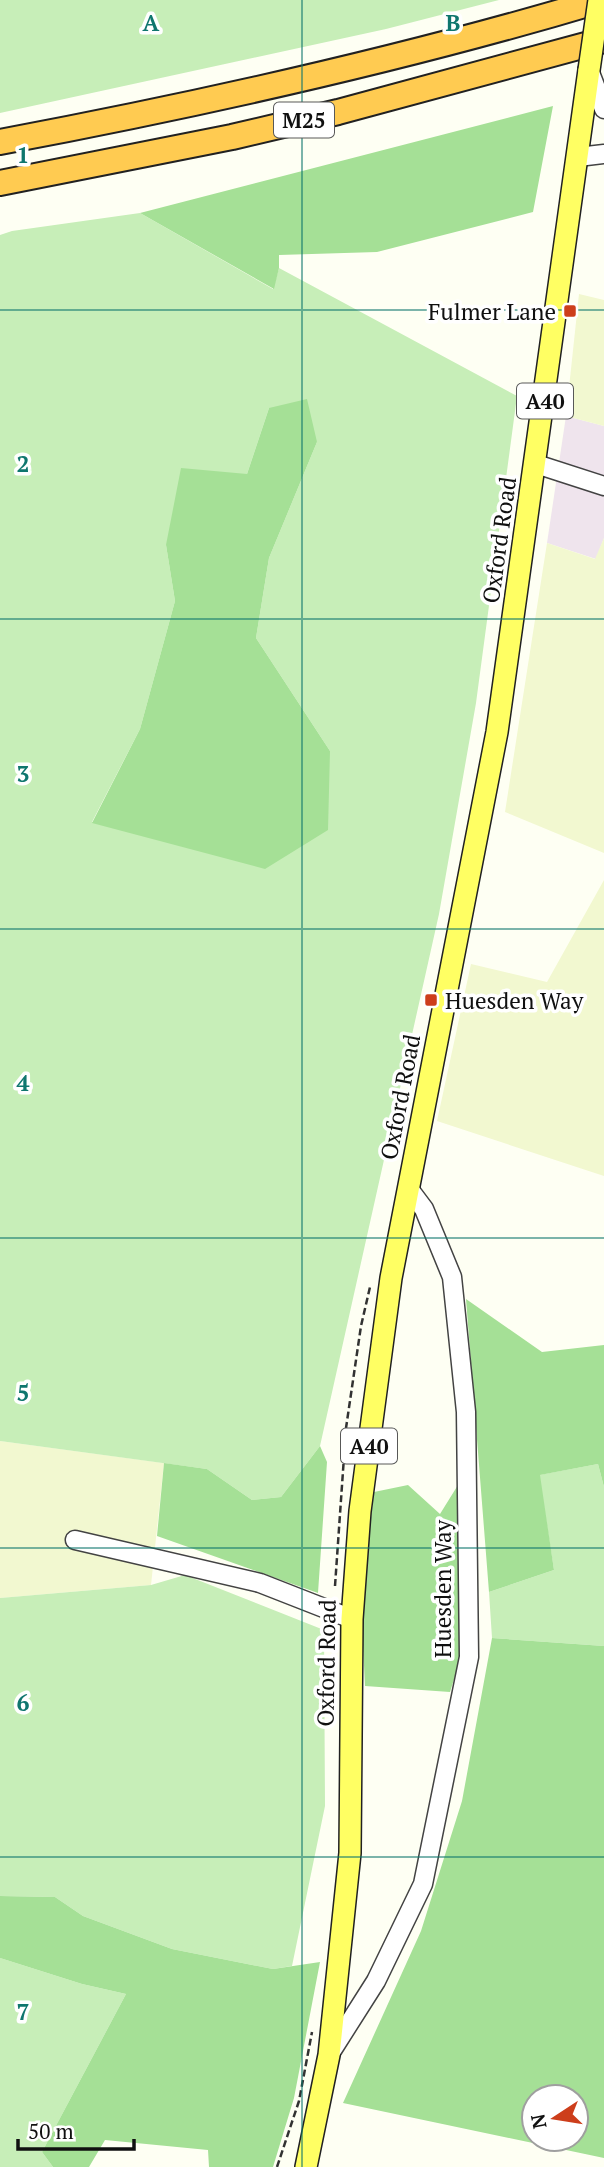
<svg xmlns="http://www.w3.org/2000/svg" width="604" height="2167" font-family="'PT Serif',serif">
<style>
.industrial{fill:#efe4ed}
.farmland{fill:#f2f8d0}
.green{fill:#c7eeb8;fill-rule:evenodd}
.forest{fill:#a5e096;fill-rule:evenodd}
.lines{fill:none;stroke-linecap:round;stroke-linejoin:round}
.minor-casing{stroke:#434343;stroke-width:21}
.major-casing{stroke:#212121;stroke-width:24}
.highway-casing{stroke:#212121;stroke-width:28}
.path{stroke:#323232;stroke-width:2.5;stroke-dasharray:7 3.5;stroke-linecap:butt}
.minor{stroke:#fff;stroke-width:18}
.major{stroke:#ffff63;stroke-width:21}
.highway{stroke:#ffcb51;stroke-width:24}
.major-bridge-casing{stroke:#212121;stroke-width:24;stroke-linecap:butt}
.major-bridge{stroke:#ffff63;stroke-width:21}
.grid{fill:none;stroke:#0f766e;stroke-width:2;stroke-opacity:0.55}
.poi-dot{fill:#cd3e1b;stroke:#fff;stroke-width:2.5}
.labels{text-anchor:middle;dominant-baseline:central;stroke-width:7;stroke-linejoin:round;paint-order:stroke}
.shield{fill:#fff;stroke:#585858;stroke-width:2}
.shield-label{font-size:21px;font-weight:bold;fill:#101010}
.poi-label{font-size:23px;fill:#101010;stroke:#fff;text-anchor:end}
.street-label{font-size:23px;fill:#101010;stroke:#fff}
.grid-label{font-size:23px;text-anchor:middle;font-weight:bold;fill:#0f766e;stroke:#fff;stroke-width:7;stroke-linejoin:round;paint-order:stroke}
</style>
<rect width="100%" height="100%" fill="#fefff3"/>
<!-- industrial -->
<polygon class="industrial" points="566,416 604,426 604,538 596,559 547,543"/>
<!-- farmland -->
<g class="farmland">
<polygon points="579,294 604,300 604,426 566,416"/>
<polygon points="604,538 604,853 505,812 547,543 595,559"/>
<polygon points="604,880 604,1176 437,1121 471,964 547,982"/>
<polygon points="0,1441 164,1463 151,1585 0,1598"/>
</g>
<!-- green -->
<g class="green">
<polygon points="0,0 499,0 386,29 0,113"/>
<path d="M140,213L273,289L279,268L517,396L476,703L439,914L320,1446L281,1497L252,1500L207,1469L0,1441V235L12,231ZM269,408L317,442L269,558L256,638L330,751L92,822L140,729L175,601L166,545L247,474Z"/>
<polygon points="598,1464 604,1487 604,1646 492,1638 489,1592 554,1570 539,1475"/>
<polygon points="185,1575 324,1630 325,1806 292,1966 273,1969 172,1949 83,1916 55,1897 0,1896 0,1598 151,1585"/>
<polygon points="0,1958 82,1984 126,1994 42,2152 53,2167 0,2167"/>
</g>
<!-- forest -->
<g class="forest">
<polygon points="553,106 533,212 377,252 279,255 279,268 274,289 140,213"/>
<polygon points="307,399 317,442 269,558 256,638 330,751 328,830 265,869 92,823 140,729 175,601 166,545 181,468 247,474 269,408"/>
<polygon points="466,1299 542,1352 604,1345 604,1487 598,1464 540,1475 554,1570 489,1592"/>
<polygon points="320,1446 327,1462 318,1593 157,1536 164,1463 207,1469 252,1500 281,1497"/>
<polygon points="408,1485 440,1514 458,1485 461,1657 450,1692 365,1686 361,1603 374,1492"/>
<path d="M492,1638L604,1646V2158L343,2103L421,1931L462,1801ZM534,2097H576V2139H534Z"/>
<polygon points="0,1896 55,1897 83,1916 172,1949 273,1969 320,1962 294,2098 273,2167 209,2167 208,2150 105,2140 89,2167 53,2167 42,2152 126,1994 82,1984 0,1958"/>
</g>
<g class="lines">
<!-- minor casing -->
<g class="minor-casing">
<g id="minor">
<polyline points="589,70 604,109"/>
<polyline points="578,157 604,154"/>
<polyline points="536,464 604,486"/>
<polyline points="75,1540 260,1583 352,1619"/>
<polyline points="329,2055 376,1981 423,1884 469,1657 466,1412 452,1277 424,1209 409,1189"/>
</g>
</g>
<!-- major casing -->
<g class="major-casing">
<polyline id="major" points="306,2167 329,2055 350,1853 352,1619 360,1511 391,1278 497,732 589,70"/>
</g>
<!-- highway casing -->
<g class="highway-casing">
<g id="highway">
<path d="M0,142C202,104 404,59 601,0"/>
<polyline points="0,183 232,137 338,112 604,40"/>
</g>
</g>
<!-- path -->
<g class="path">
<polyline points="335,1586 346,1428 361,1326 370,1287"/>
<polyline points="277,2167 299,2101 312,2032"/>
</g>
<!-- minor -->
<use href="#minor" class="minor"/>
<!-- major -->
<use href="#major" class="major"/>
<!-- highway -->
<use href="#highway" class="highway"/>
<!-- major-bridge casing -->
<g class="major-bridge-casing">
<polyline id="major-bridge" points="589,70 599,0"/>
</g>
<!-- major-bridge -->
<use href="#major-bridge" class="major-bridge"/>
</g>
<!-- grid -->
<path class="grid" d="M302,0V2167M0,310H604M0,619H604M0,929H604M0,1238H604M0,1548H604M0,1857H604"/>
<!-- markers -->
<g class="poi-dot">
<rect x="563" y="304" width="14" height="14" rx="3.5"/>
<rect x="424" y="993" width="14" height="14" rx="3.5"/>
</g>
<g class="labels">
<!-- shield labels -->
<g class="shield">
<rect x="274" y="102.5" width="60" height="35" rx="5"/>
<rect x="517" y="383.5" width="56" height="35" rx="5"/>
<rect x="341" y="1428.5" width="56" height="35" rx="5"/>
</g>
<g class="shield-label">
<text x="304" y="120">M25</text>
<text x="545" y="401">A40</text>
<text x="369" y="1446">A40</text>
</g>
<!-- poi labels -->
<g class="poi-label">
<text x="556" y="311">Fulmer Lane</text>
<text x="445" y="1000" text-anchor="start">Huesden Way</text>
</g>
<!-- street labels -->
<g class="street-label">
<text transform="translate(499 540) rotate(-82)">Oxford Road</text>
<text transform="translate(400 1097) rotate(-79)">Oxford Road</text>
<text transform="translate(442 1589) rotate(-90)">Huesden Way</text>
<text transform="translate(326 1663) rotate(-89)">Oxford Road</text>
</g>
</g>
<g class="grid-label">
<text x="151" y="31">A</text>
<text x="453" y="31">B</text>
<text x="23" y="163">1</text>
<text x="23" y="472">2</text>
<text x="23" y="782">3</text>
<text x="23" y="1091">4</text>
<text x="23" y="1401">5</text>
<text x="23" y="1711">6</text>
<text x="23" y="2020">7</text>
</g>
<!-- north arrow -->
<g transform="translate(555 2118) rotate(258)"><circle r="33" fill="#ffffff" stroke="#9f9f9f" stroke-width="2"/>
<path d="M0-5L12 26L0 18L-12 26Z" fill="#cd3e1b"/>
<text y="-10" font-size="19" font-weight="bold" text-anchor="middle" fill="#101010">N</text>
</g>
<!-- scale -->
<path d="M18 2139v10h116v-10" fill="none" stroke="#101010" stroke-width="3.5"/>
<text x="28" y="2139" font-size="21" fill="#101010" stroke="#ffffff" stroke-width="5" paint-order="stroke">50 m</text>
</svg>
